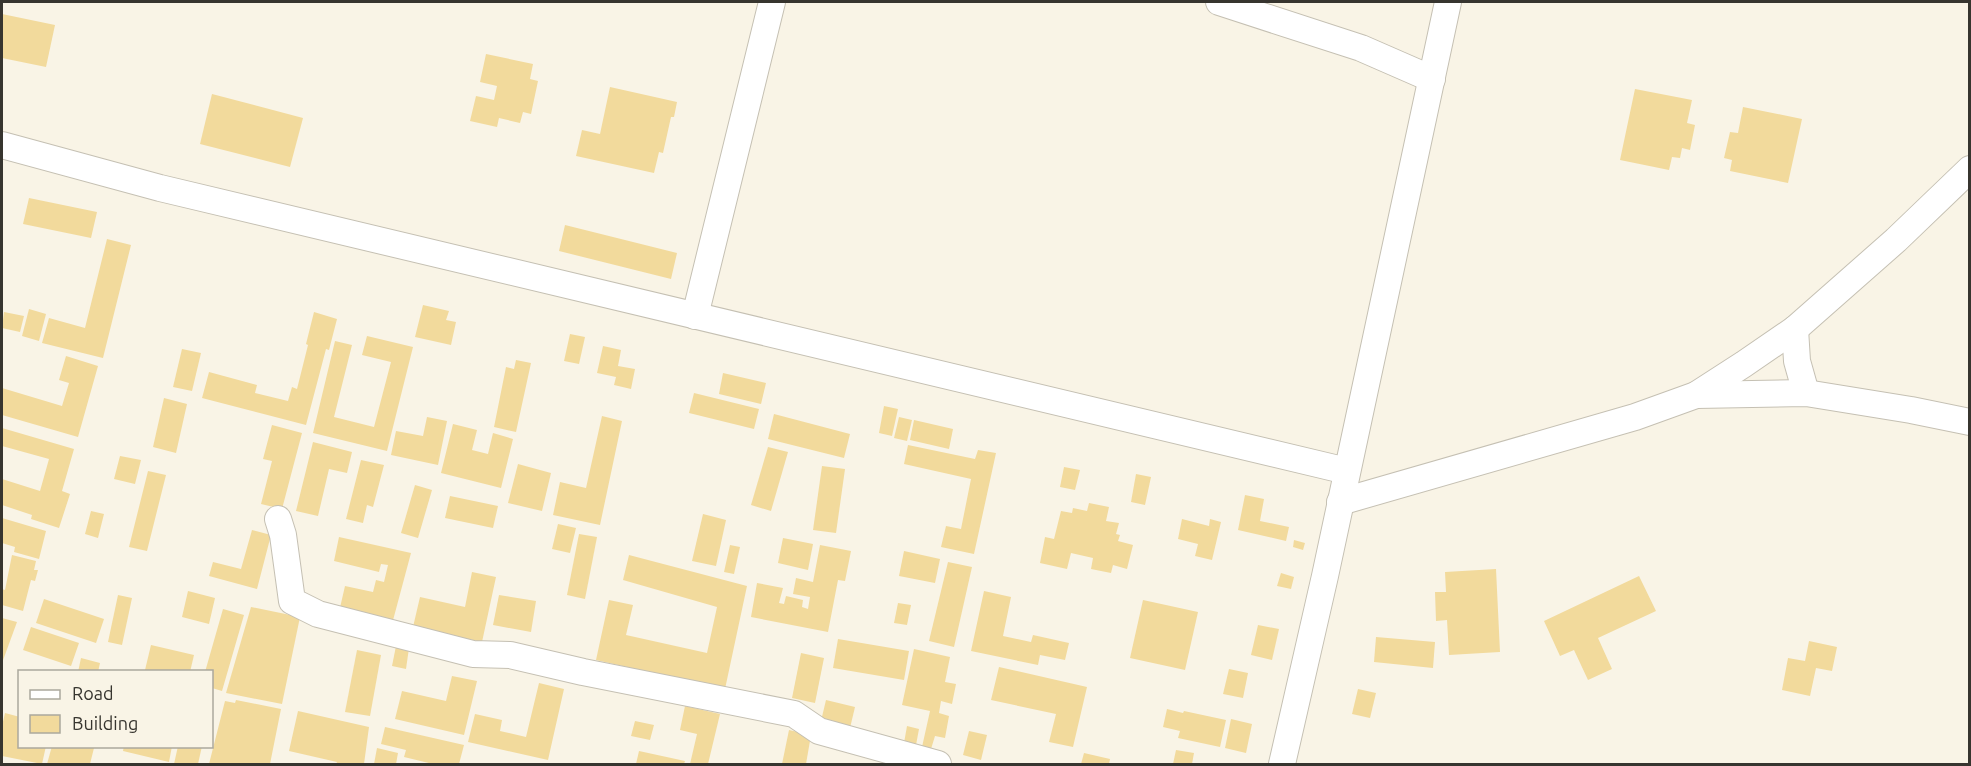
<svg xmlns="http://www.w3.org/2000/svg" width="1971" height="766" font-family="Ubuntu,sans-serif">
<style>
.building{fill:#f2da9c}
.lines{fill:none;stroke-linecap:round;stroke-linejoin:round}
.street-casing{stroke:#c5c0b3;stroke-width:28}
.street{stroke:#fff;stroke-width:26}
</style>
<rect width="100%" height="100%" fill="#f9f4e6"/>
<!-- building -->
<g class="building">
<polygon points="2,14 55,25 46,67 2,58"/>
<polygon points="486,54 533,64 530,79 538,81 531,114 523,112 520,123 499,118 497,127 470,121 476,96 494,100 497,86 480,82"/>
<polygon points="610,87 677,102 674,117 671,117 663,153 659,152 654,173 576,156 582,130 600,134"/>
<polygon points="1635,89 1692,100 1687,123 1695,125 1690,150 1682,148 1680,158 1672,157 1669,170 1620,160"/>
<polygon points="212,94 303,118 290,167 200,144"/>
<polygon points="1743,107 1802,119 1788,183 1730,171 1732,160 1724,158 1730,132 1738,133"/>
<polygon points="29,198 97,212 91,238 23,224"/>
<polygon points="565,225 677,253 671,279 559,251"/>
<polygon points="107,239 131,245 103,358 42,343 49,318 85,328"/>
<polygon points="423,305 449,311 446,320 456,322 451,345 415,337"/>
<polygon points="29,309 46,314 39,341 22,336"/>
<polygon points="4,312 24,316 20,332 2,328"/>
<polygon points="314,312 337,319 329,350 326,349 306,425 202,398 209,372 257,385 255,393 288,401 292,387 297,389 308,345 306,344"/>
<polygon points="570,334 585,337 579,364 564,361"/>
<polygon points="367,336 413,347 387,451 313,433 335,341 352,345 334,417 374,427 391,362 362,355"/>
<polygon points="603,346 621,350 618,366 635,369 631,389 614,385 616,377 597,373"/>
<polygon points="182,349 201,353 192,391 173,387"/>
<polygon points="66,356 98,366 78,437 2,415 2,388 62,406 69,383 59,380"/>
<polygon points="516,360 531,363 516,432 494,427 506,367 514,369"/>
<polygon points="723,373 766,383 761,404 719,394"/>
<polygon points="694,393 759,409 754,429 689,413"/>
<polygon points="164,398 187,404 176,453 153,447"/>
<polygon points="884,406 898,409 892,436 879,433"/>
<polygon points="774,414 850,434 844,458 768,439"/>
<polygon points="602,416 622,421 600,525 553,515 560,482 586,488"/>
<polygon points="427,417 447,421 438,465 391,455 396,431 423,436"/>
<polygon points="899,417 912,420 907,441 894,438"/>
<polygon points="914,420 953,429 949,449 910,440"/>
<polygon points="453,424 477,430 472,450 488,454 493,433 513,439 501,488 441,473"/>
<polygon points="272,425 302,433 282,509 261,504 272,461 263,459"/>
<polygon points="2,428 74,449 62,491 70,494 59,528 31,519 32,515 2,505 2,479 40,491 49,459 2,446"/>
<polygon points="313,442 352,452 347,473 329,469 318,516 296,511"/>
<polygon points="908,445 975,459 978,450 996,453 974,554 941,547 946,526 961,529 971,479 904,464"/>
<polygon points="768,447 788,452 771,511 751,505"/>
<polygon points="120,456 141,460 135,484 114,479"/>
<polygon points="361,460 384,465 373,507 367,505 363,523 346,519"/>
<polygon points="518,464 551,473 542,511 508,503"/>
<polygon points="822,466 845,469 836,533 813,530"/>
<polygon points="1064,467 1080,470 1075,490 1060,487"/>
<polygon points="148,471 166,475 147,551 129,547"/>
<polygon points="1136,474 1151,477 1145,505 1131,502"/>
<polygon points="415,485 432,490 418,538 401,533"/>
<polygon points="1245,495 1264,499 1260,521 1289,527 1286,541 1238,530"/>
<polygon points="450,496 498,506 493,528 445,518"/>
<polygon points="1089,503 1109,507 1106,521 1119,523 1116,534 1120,535 1118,541 1133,545 1127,569 1113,565 1111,573 1091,569 1093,558 1071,553 1067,569 1040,563 1045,537 1054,539 1061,511 1072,513 1073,508 1087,511"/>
<polygon points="91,511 104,514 98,538 85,534"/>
<polygon points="703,514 726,520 716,566 692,561"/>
<polygon points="2,518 46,531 39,559 14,552 15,547 2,543"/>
<polygon points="1182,519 1209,526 1210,519 1221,522 1212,560 1195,556 1198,544 1178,539"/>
<polygon points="558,524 576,528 570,553 552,549"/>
<polygon points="252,530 271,535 257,589 209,576 213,562 241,569"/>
<polygon points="579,534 597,537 585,599 567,595"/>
<polygon points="339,537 411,553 392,624 339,612 345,586 373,592 376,580 384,582 388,565 381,564 379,572 334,561"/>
<polygon points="783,538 813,544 808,570 778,563"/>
<polygon points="1294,540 1305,543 1303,550 1293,547"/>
<polygon points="730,545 740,547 734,574 724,572"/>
<polygon points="820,545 851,551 845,581 838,580 828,632 751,617 757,583 783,588 779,603 784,604 786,596 803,600 802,607 808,609 810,597 793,594 796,578 813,582"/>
<polygon points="904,551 940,559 935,583 899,576"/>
<polygon points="12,555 36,561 34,570 38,570 35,581 31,580 23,611 2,605 2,589 5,590"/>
<polygon points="629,555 747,586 725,689 596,660 609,600 633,605 626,635 707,653 717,607 623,580"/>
<polygon points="948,562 972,567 954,647 929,641"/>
<polygon points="1496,569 1500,652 1449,655 1447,620 1436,621 1435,592 1446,592 1445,572"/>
<polygon points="472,572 496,577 482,642 413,627 420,597 465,607"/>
<polygon points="1281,573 1294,577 1291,589 1277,586"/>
<polygon points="1639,576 1656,611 1598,638 1612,669 1588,680 1574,650 1560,656 1544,621"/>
<polygon points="188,591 215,598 209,624 182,617"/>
<polygon points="984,591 1011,597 1003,636 1031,642 1033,635 1069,643 1065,660 1040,655 1038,665 971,651"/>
<polygon points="118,595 132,598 122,645 108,642"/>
<polygon points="499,595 536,601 531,632 493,625"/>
<polygon points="44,599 104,619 96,643 36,623"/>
<polygon points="1143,600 1198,612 1185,670 1130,658"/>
<polygon points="898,603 911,605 907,625 894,623"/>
<polygon points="251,607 300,617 282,704 226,693"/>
<polygon points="223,609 244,615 222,691 212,688 212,672 205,672"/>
<polygon points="2,618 17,622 2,663"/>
<polygon points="1258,625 1279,629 1272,660 1251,655"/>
<polygon points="31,627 79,643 71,666 23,650"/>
<polygon points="1376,637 1435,642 1433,668 1374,662"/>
<polygon points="838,639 909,651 904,680 833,668"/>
<polygon points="1809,641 1837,647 1832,671 1816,668 1810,696 1782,690 1788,658 1805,661"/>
<polygon points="151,645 194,655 190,672 145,670"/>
<polygon points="396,646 409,648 406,669 392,666"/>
<polygon points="914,649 950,657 945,682 956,684 952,704 941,701 939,713 949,716 945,738 935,736 931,749 922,747 930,711 902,705"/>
<polygon points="357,650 381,655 370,716 345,712"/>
<polygon points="801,653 824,658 815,703 792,698"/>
<polygon points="81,658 100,663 98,672 78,672"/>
<polygon points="999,667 1087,687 1073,747 1049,742 1056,714 991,700"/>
<polygon points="1229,669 1248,673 1243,698 1223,694"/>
<polygon points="452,676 477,681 464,735 395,719 402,691 446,701"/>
<polygon points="539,683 564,689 548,760 468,742 475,714 502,720 500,731 526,737"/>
<polygon points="1358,689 1376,693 1370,718 1352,714"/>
<polygon points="236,700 281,709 270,764 209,764 225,701 235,703"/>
<polygon points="826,700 855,707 850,728 821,721"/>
<polygon points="685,706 720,714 708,764 690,764 697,734 680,730"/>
<polygon points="1167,709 1183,713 1184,711 1226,720 1220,747 1178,738 1180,731 1163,727"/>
<polygon points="298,711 369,727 364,764 336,764 337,762 289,751"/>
<polygon points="5,713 20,717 20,746 46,746 42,764 2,756 2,726"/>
<polygon points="1231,719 1252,724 1246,753 1225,748"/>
<polygon points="635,721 654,725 650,740 631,736"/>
<polygon points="907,726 919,729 916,745 904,743"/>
<polygon points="385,727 464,745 459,764 433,764 404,757 406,750 381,744"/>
<polygon points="789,730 811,735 806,764 782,764"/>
<polygon points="969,731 987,735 981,760 963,755"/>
<polygon points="52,746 87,746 94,748 90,764 47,764"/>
<polygon points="124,746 172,746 169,762 123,751"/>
<polygon points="178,746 202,746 198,764 174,764"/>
<polygon points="377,748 398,753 396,764 374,764"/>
<polygon points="1176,750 1194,753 1192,764 1173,764"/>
<polygon points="639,751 685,761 684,764 636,764"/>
<polygon points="1084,753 1110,759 1109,764 1081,764"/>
</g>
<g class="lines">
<!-- street casing -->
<g class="street-casing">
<g id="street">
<polyline points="1219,2 1361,48 1432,79"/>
<polyline points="2,145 160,188 1347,471"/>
<polyline points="695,316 772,2"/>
<polyline points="1795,329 1797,361 1806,393"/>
<polyline points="1696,395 1806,393 1911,410 1970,422"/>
<polyline points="1340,502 1635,417 1696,395 1744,364 1795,329 1896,240 1970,169"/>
<polyline points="278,519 283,535 292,601 318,614 473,654 510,655 583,672 794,714 819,731 938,764"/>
<polyline points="1282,764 1325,576 1448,2"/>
</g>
</g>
<!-- street -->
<use href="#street" class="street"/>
</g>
<!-- border -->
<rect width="1971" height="766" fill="none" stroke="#37352f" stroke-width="6"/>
<!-- legend -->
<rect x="18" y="670" width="195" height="78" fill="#f9f4e6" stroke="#aba89d" stroke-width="1.5"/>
<rect x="30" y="690" width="30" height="9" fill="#ffffff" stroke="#aba89d" stroke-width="1.5"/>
<text x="72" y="700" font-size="18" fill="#37352f">Road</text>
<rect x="30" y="715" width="30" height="18" fill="#f2da9c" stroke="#aba89d" stroke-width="1.5"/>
<text x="72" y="730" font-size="18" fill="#37352f">Building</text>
</svg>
